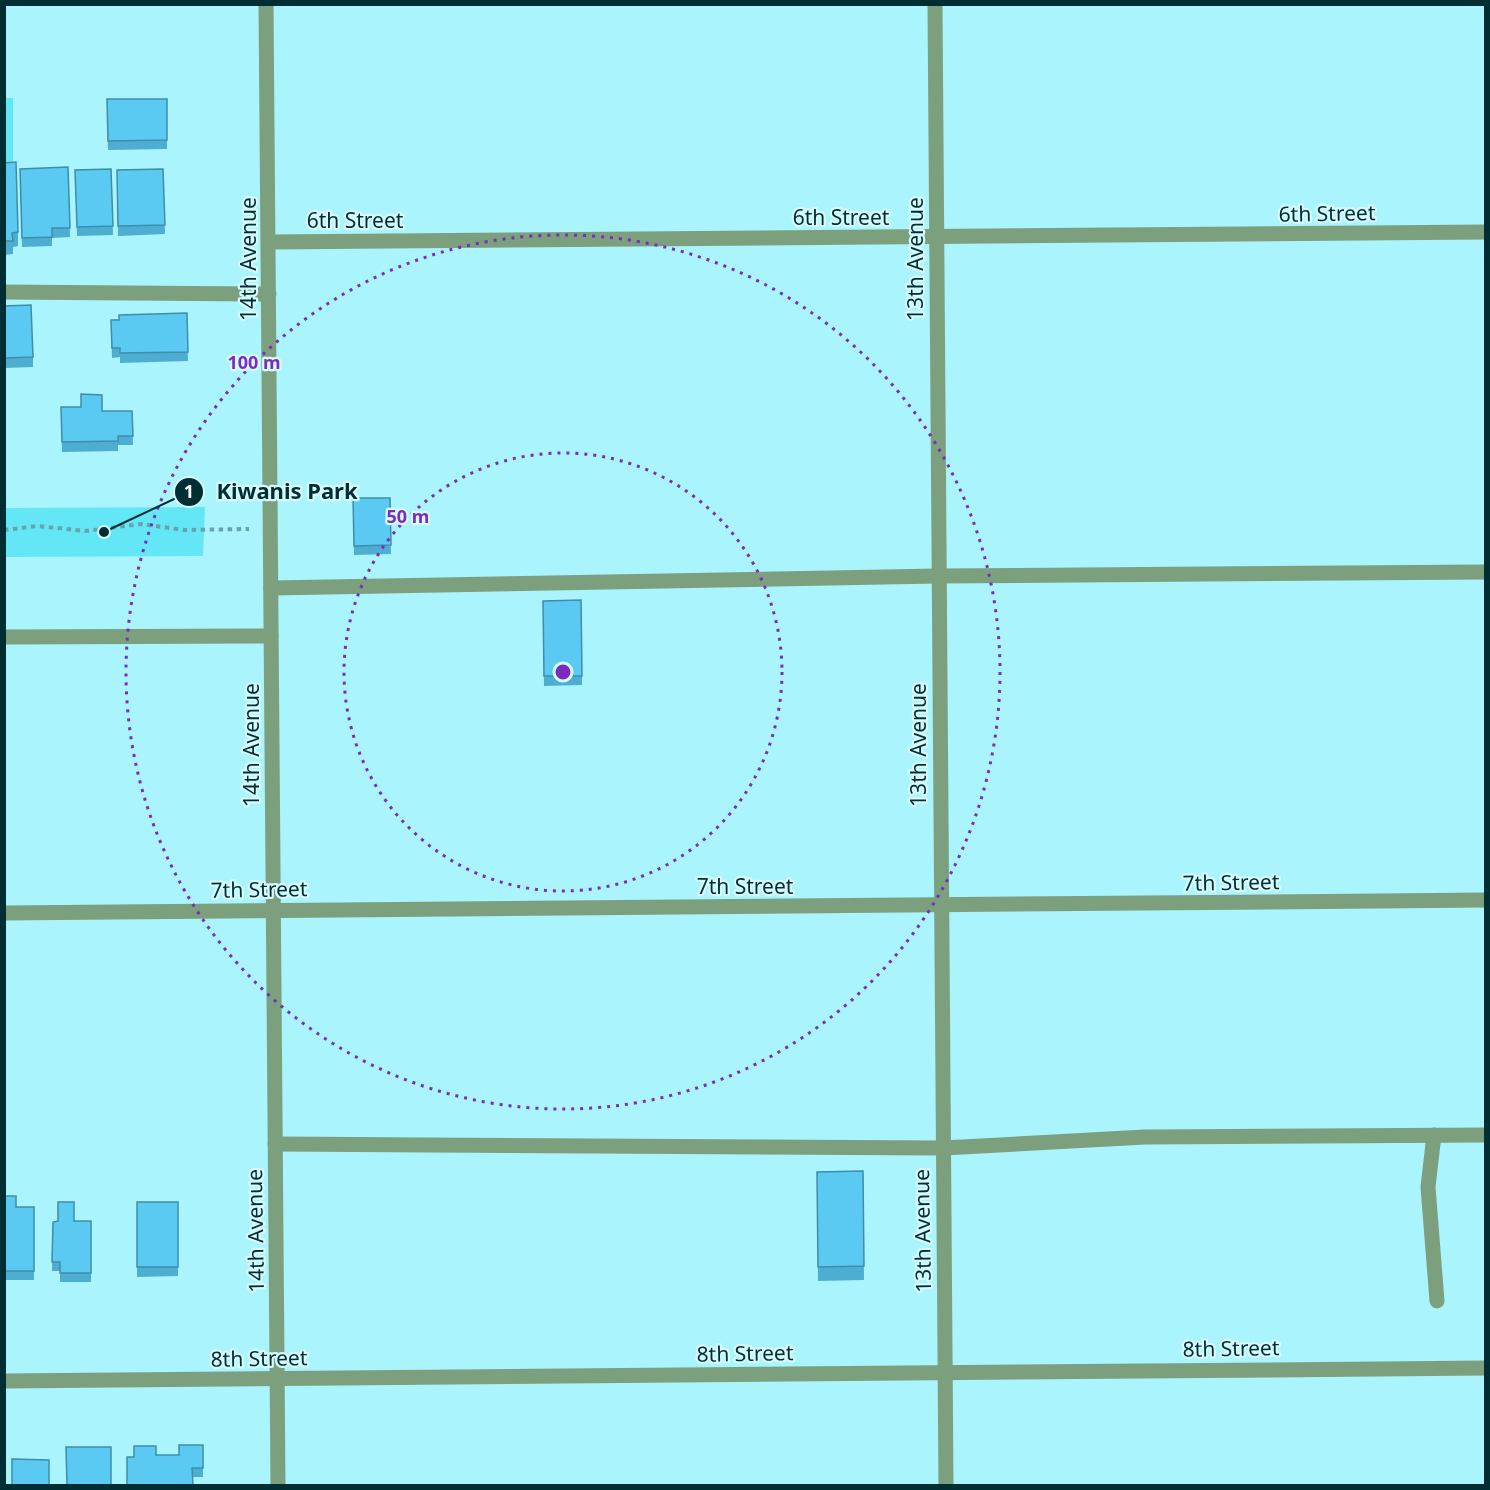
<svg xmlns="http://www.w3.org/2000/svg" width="1490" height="1490" font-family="'Noto Sans',sans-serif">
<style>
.green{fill:#63e7f7}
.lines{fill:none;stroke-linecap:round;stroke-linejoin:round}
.path{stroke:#65a4ab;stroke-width:4;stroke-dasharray:4.5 4.5;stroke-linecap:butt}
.minor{stroke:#7ca07d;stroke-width:15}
.wall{fill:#4daed1}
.building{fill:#5acaf3;stroke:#3f8daa;stroke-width:1.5}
.ring{fill:none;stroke:#7b2cbf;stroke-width:3;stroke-dasharray:3 6}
.labels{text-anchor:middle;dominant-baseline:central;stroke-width:4.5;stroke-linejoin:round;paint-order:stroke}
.street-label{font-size:21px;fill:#012e33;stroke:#d6fafe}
.centre{fill:#7b2cbf;stroke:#d6fafe;stroke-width:3}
.ring-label{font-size:18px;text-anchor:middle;font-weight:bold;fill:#7b2cbf;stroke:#d6fafe;stroke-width:4.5;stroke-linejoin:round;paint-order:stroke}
.leader{fill:none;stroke:#012e33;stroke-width:2}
.callout-dot{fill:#012e33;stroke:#d6fafe;stroke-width:2}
.mark-label{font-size:18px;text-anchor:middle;font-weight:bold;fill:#fff}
.callout-label{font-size:22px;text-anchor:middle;font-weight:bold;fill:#012e33;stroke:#d6fafe;stroke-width:4.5;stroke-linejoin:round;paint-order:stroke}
</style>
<rect width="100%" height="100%" fill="#a9f4fd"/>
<!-- green -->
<g class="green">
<polygon points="4,98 13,98 13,168 5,168"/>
<polygon points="205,507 203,556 5,557 5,508"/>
</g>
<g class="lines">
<!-- path -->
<polyline class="path" points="4,530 38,526 85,531 141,524 184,530 249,529"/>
<!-- minor -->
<g class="minor">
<polyline points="266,4 278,1486"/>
<polyline points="935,4 946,1486"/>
<polyline points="269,242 1486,232"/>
<polyline points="4,292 269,294"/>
<polyline points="271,588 938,576 1486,572"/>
<polyline points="4,637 271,636"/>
<polyline points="4,913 1486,900"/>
<polyline points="1434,1135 1428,1187 1437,1301"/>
<polyline points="275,1144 943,1148 1145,1137 1486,1135"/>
<polyline points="4,1381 1486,1368"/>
</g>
</g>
<!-- wall -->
<g class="wall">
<polygon points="107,99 167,99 167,149 108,150"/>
<polygon points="4,163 18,232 18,246 13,247 13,254 4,255"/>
<polygon points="68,167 70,237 52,238 52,246 22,247 20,169"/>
<polygon points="111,169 113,235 77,236 75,170"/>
<polygon points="163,169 165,234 118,236 117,170"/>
<polygon points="4,306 33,357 33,367 4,368"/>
<polygon points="187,313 188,361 120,363 120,357 112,358 111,320"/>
<polygon points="61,407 81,407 102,411 132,411 133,445 118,445 118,451 62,452"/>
<polygon points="353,498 390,498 391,554 354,555"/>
<polygon points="581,600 582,685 544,686 543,601"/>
<polygon points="863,1171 864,1280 818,1281 817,1172"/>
<polygon points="4,1196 16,1207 34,1207 34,1280 4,1280"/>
<polygon points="137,1202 178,1202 178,1276 137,1277"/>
<polygon points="91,1221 91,1282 60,1282 60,1271 52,1271 53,1222"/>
<polygon points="203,1445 203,1477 192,1477 156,1455 179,1455"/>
</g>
<!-- building -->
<g class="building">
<polygon points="107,99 167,99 167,140 108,141"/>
<polygon points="16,162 18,232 12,233 13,241 4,241 4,163"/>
<polygon points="68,167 70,228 52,228 52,237 22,238 20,169"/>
<polygon points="111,169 113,226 77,227 75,170"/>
<polygon points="163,169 165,225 118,226 117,170"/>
<polygon points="31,305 33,357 4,358 4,306"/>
<polygon points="187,313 188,352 120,353 120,348 112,348 111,320 119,320 119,315"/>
<polygon points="81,394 102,395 102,411 132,411 133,436 118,436 118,441 62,442 61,407 81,407"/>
<polygon points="353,498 390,498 391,545 354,546"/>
<polygon points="581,600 582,676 544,676 543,601"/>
<polygon points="863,1171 864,1266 818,1267 817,1172"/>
<polygon points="4,1196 16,1196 16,1207 34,1207 34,1271 4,1271"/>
<polygon points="58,1202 74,1202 74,1221 91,1221 91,1273 60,1273 60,1262 52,1262 53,1222 58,1221"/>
<rect x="137" y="1202" width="41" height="65"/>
<polygon points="179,1445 203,1445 203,1468 192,1468 193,1485 127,1485 127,1457 134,1457 134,1446 156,1446 156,1455 179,1455"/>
<polygon points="66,1447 111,1447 111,1485 67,1485"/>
<polygon points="12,1459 49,1460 49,1485 12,1485"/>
</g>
<!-- distance rings -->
<g class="ring">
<circle cx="563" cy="672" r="219"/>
<circle cx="563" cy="672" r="437"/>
</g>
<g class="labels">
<!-- street labels -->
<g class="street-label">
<text transform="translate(1327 213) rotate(-1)">6th Street</text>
<text x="841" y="217">6th Street</text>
<text x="355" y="220">6th Street</text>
<text transform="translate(248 259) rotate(-90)">14th Avenue</text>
<text transform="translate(915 259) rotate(-90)">13th Avenue</text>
<text transform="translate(251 745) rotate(-90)">14th Avenue</text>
<text transform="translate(918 745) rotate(-90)">13th Avenue</text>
<text transform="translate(1231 882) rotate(-1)">7th Street</text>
<text x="745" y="886">7th Street</text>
<text transform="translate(259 889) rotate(-1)">7th Street</text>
<text transform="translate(255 1231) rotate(-91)">14th Avenue</text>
<text transform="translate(922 1231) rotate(-91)">13th Avenue</text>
<text transform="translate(1231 1348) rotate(-1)">8th Street</text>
<text transform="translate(745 1353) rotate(-1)">8th Street</text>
<text transform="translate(259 1358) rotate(-1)">8th Street</text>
</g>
</g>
<circle cx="563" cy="672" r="9" class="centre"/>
<g class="ring-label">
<text x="254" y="369">100 m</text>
<text x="408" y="523">50 m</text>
</g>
<!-- callouts -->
<path class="leader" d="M104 532L189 492"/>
<g class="callout-dot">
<circle cx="104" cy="532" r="6"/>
<circle cx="189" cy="492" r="15"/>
</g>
<g class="mark-label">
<text x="189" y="498">1</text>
</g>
<g class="callout-label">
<text x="287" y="499">Kiwanis Park</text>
</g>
<!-- border -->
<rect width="1490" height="1490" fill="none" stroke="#012e33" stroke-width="12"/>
</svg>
